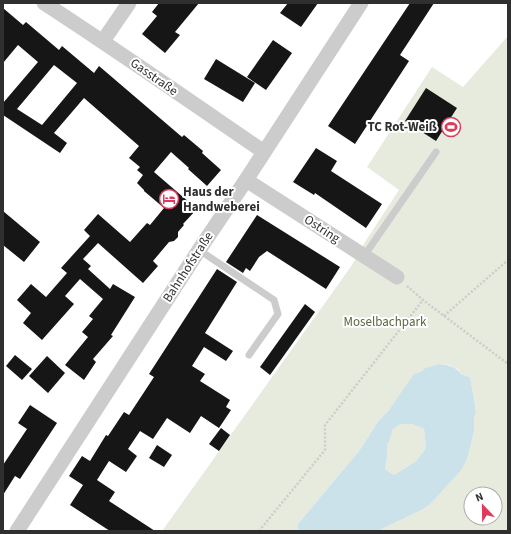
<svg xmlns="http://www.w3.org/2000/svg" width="511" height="534" font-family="'Source Sans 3',sans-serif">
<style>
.green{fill:#e7ebde;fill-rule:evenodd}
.water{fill:#cbe2ea;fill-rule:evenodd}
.building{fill:#161616;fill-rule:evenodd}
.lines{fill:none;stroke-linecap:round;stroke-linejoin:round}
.path{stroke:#ccc;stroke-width:2.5;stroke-dasharray:2 2;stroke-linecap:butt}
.lane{stroke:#ccc;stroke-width:7}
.street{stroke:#ccc;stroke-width:15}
.labels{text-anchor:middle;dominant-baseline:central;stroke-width:4;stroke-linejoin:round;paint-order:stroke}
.street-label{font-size:13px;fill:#2f2f2f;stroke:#fff}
.poi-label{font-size:13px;font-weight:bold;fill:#2f2f2f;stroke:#fff;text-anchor:end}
.park-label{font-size:13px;fill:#57683f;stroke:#fff}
</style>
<rect width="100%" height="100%" fill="#fff"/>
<!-- green -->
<g class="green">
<path d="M508,36V531H377L468,456L474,432V417L476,413L474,398L470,377L461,374L458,369L449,365L439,364L425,368L389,410L379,420L359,451L297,525L299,531H162L352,265L365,242L399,190L367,167L432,67L463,87ZM471,494H495V518H471Z"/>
<polygon points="401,424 412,424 424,429 426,448 416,461 394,475 385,469 387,457 387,445 390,440 393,429"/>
</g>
<!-- water -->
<path class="water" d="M439,364C448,365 456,366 461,374L470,377L474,398L476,413L474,417V432L468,456L462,469L430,504L423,509L377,531H299L297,525L359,451L379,420L389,410L414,374L421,372L425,368ZM401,424H412L424,429L426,448L416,461L394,475L385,469L387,457V445L390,440L393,429Z"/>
<!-- building -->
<g class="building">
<polygon points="159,3 199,3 175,32 180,35 165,53 142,34 157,16 152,12"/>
<polygon points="288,3 318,3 301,27 280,13"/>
<polygon points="410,3 434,3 400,55 409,61 355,144 328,126"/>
<path d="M3,8L23,25L26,22L59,50L62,46L94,73L99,66L182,137L184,135L203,151L202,153L221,170L207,186L188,169L189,168L171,152L154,172L197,209L183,224L184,225L178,232V237L174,241L169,242L153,261L158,266L143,283L98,243L83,259L91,266L88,269L110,289L113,284L135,297L111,335L113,336L93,359L96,362L84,380L65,365L88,337L82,332L93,319L89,316L103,299L80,279L65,296L74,304L42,340L23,323L31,313L17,300L31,284L46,297L67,273L61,268L90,236L84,230L98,214L130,242L147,223L150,225L164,208L144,191V190L137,183L143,175L137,170L140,167L129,158L139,146L84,98L54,133L67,143L60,153L3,115V103L38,62L18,45L3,63ZM54,65L77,83L42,125L17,109Z"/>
<polygon points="273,40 292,53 266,90 247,77"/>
<polygon points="216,59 255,83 243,102 204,79"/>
<polygon points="426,88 457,108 436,141 405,121"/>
<polygon points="316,148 337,161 331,171 382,204 366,228 315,193 314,195 293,182"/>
<polygon points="3,211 40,242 24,262 3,245"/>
<polygon points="257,215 340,267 326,289 267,251 259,257 250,271 246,268 243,273 226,262"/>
<polygon points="217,269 237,282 205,333 233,351 226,361 204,347 192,366 205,374 200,381 230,400 226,407 231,410 219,428 201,416 190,433 167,418 153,439 140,431 128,449 137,456 126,472 109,461 97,480 115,492 109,501 155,531 110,531 70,505 83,485 69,476 82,456 90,461 106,435 108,436 124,412 129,415 154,377 149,374"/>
<polygon points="305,304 315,312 270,375 260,367"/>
<polygon points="15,355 32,369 22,380 6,366"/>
<polygon points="47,356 65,373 48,393 29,376"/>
<polygon points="30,405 57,423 20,479 15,476 3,495 3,465 27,429 18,423"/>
<polygon points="221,428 230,435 219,451 209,444"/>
<polygon points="157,445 172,455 164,467 149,458"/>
</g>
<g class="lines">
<!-- path -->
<g class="path">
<polyline points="407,286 423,300 508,364"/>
<polyline points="444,316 508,260"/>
<polyline points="259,531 325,450 325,425 423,300"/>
</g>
<!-- lane -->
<g class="lane">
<polyline points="199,250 274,300 278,314 249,355"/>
<polyline points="364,256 436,152"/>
</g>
<!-- street -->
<g class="street">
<path d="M44,3C118,51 191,102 264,152"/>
<polyline points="103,41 129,3"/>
<polyline points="246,180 397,277"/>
<polyline points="17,531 199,250 246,180 361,3"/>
</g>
</g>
<!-- icons -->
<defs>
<g id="stadium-ring" transform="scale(1)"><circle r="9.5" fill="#fff" stroke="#db3c5c" stroke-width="1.5"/><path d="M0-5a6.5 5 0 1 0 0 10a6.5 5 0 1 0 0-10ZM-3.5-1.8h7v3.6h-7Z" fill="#db3c5c"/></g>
<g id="hotel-ring" transform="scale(1)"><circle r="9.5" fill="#fff" stroke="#db3c5c" stroke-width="1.5"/><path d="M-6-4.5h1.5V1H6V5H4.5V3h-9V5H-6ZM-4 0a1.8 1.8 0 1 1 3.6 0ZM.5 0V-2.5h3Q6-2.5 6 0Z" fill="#db3c5c"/></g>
</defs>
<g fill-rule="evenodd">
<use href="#stadium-ring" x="451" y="127"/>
<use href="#hotel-ring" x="169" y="199"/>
</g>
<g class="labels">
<!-- street labels -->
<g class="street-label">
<text transform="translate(154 77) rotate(35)">Gasstraße</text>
<text transform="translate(322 229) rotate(33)">Ostring</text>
<text transform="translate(188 267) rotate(-57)">Bahnhofstraße</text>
</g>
<!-- poi labels -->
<g class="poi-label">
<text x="437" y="127">TC Rot-Weiß</text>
<text x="183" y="192" text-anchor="start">Haus der<tspan x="183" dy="15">Handweberei</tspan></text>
</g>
<!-- park labels -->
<g class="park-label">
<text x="385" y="322">Moselbachpark</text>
</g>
</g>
<!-- border -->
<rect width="511" height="534" fill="none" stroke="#2f2f2f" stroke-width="8"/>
<!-- north arrow -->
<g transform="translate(483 506) rotate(338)"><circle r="19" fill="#ffffff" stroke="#acacac"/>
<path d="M0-3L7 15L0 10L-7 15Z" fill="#db3c5c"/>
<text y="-6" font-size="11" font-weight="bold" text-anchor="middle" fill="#2f2f2f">N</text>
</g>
</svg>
